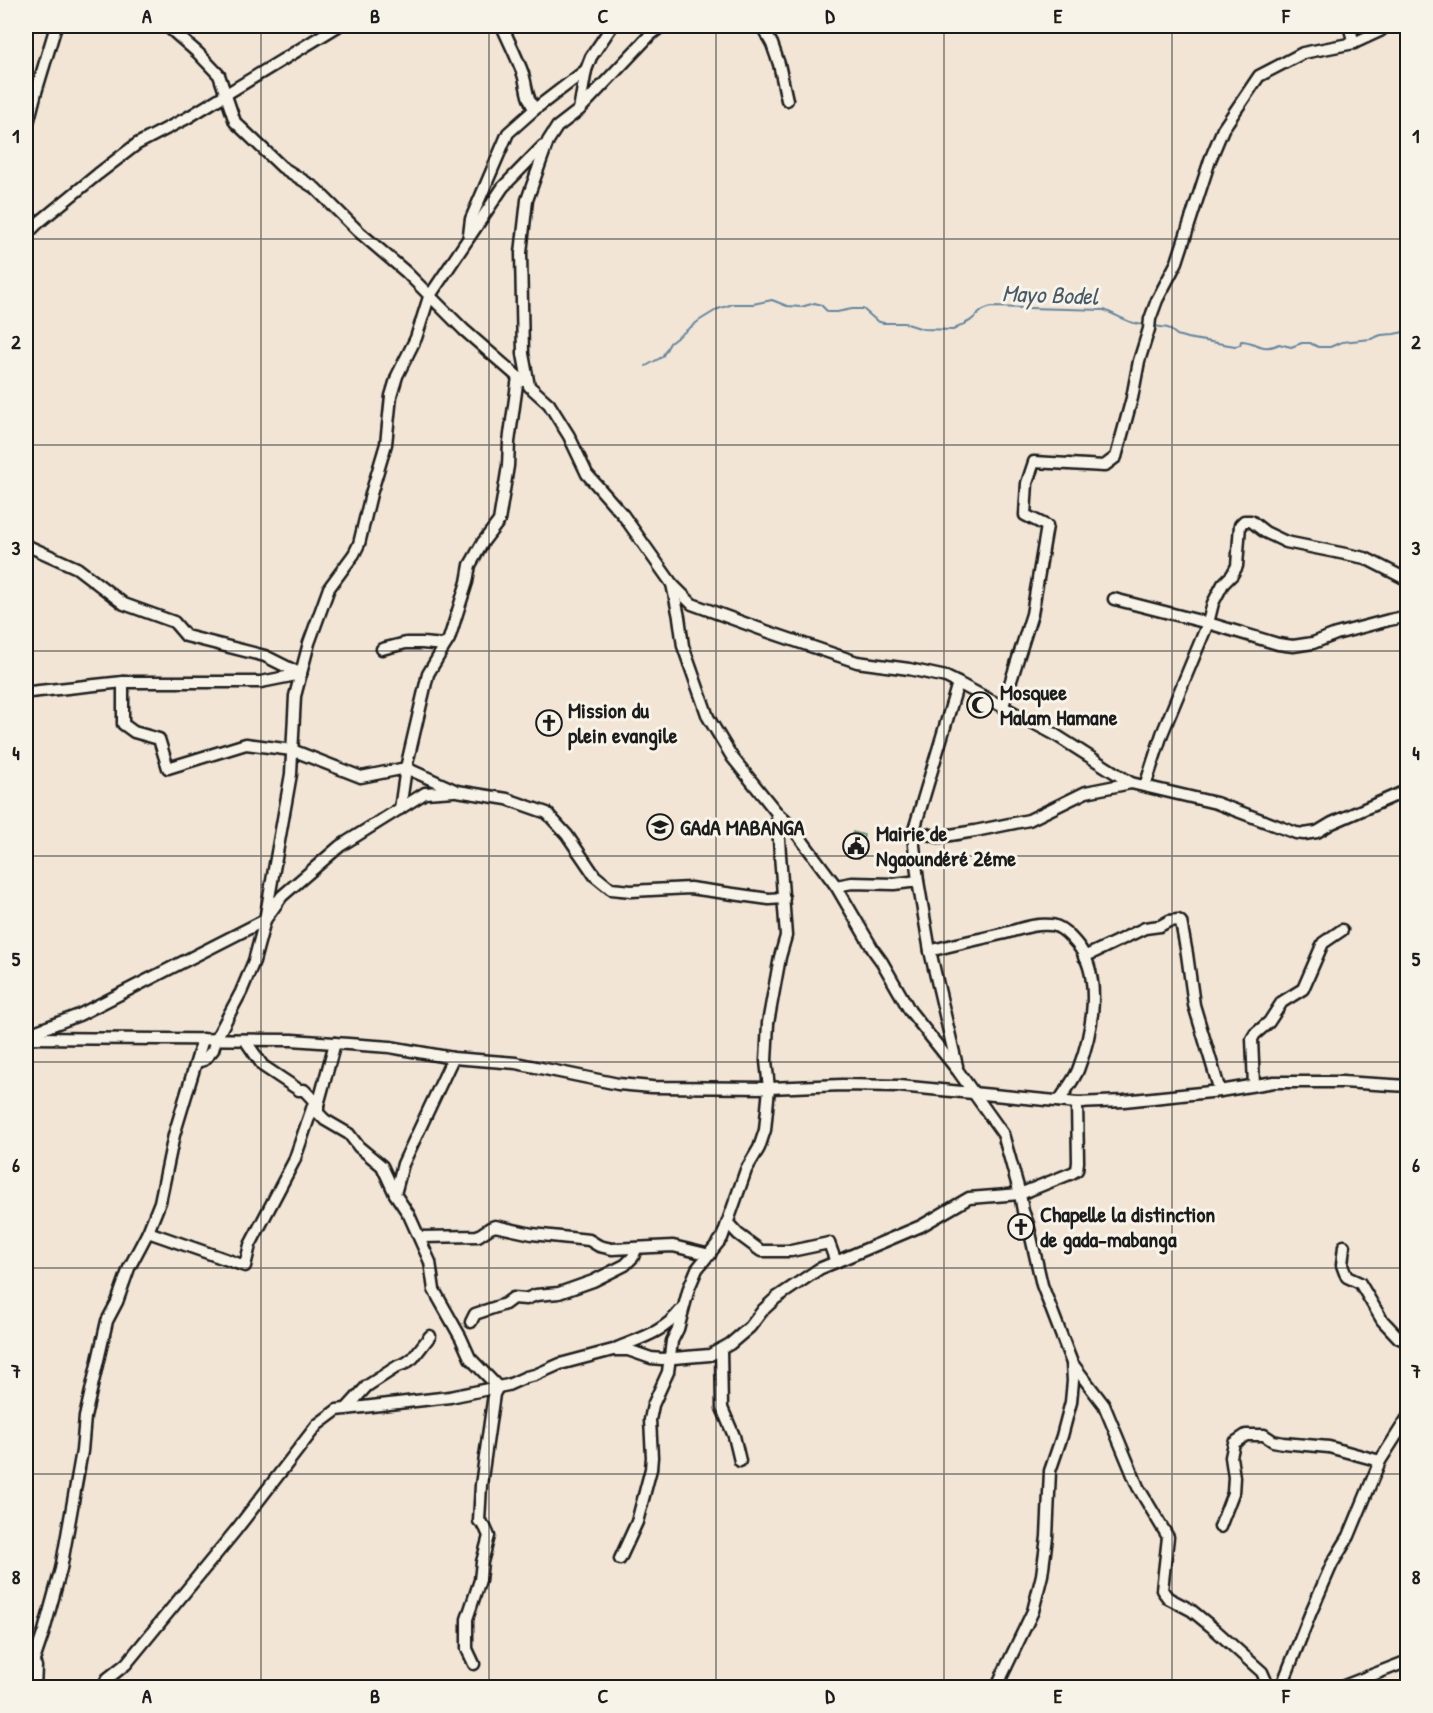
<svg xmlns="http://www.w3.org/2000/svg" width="1433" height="1713" font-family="'Patrick Hand',sans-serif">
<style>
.green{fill:#a4eebd;stroke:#60856c;stroke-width:1.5}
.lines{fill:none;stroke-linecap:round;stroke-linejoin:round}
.stream{stroke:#65859e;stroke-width:2}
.minor-casing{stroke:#1c1c1c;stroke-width:15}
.minor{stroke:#f7f3e8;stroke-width:10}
.grid{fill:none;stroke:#1c1c1c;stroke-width:1.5;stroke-opacity:0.55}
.labels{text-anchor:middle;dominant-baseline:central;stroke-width:6;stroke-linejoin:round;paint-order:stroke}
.poi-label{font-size:22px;font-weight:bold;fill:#1c1c1c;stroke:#f7f3e8;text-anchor:start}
.water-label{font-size:24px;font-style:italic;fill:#475968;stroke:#f7f3e8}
.neatline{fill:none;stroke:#1c1c1c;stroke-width:2}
.grid-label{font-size:20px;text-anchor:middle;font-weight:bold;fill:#1c1c1c}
</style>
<rect width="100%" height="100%" fill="#f2e5d6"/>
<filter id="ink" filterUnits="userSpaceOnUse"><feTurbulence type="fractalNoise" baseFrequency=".0167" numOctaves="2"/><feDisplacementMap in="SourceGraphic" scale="12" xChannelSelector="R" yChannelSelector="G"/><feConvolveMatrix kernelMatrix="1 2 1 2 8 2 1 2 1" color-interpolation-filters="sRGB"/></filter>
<g filter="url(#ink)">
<!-- green -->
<polygon class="green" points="853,832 864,835 859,858 847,855"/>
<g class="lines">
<!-- stream -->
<g class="stream">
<path d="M1154,326L1168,328L1177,335L1187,338L1235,346L1240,345L1241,341C1257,341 1262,353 1279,344L1291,347L1302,343H1310L1318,347H1330L1342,342L1371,339L1381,335L1394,334L1408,331"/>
<path d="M646,366L662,357L670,343L700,320L718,309L733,304H753L772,300L787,306L801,307L815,303L821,305L828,312H837L852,309H863L877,321L883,323H904L923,329L953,330L970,321L983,310L991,307L1104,310C1119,316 1129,324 1145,325"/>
<polyline points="465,1683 468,1688"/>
</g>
<!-- minor casing -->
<g class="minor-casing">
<g id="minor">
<polyline points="167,26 198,53 219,75 235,122 282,167 315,188 358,231 406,272 464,330 518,377"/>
<path d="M502,26C509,42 517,57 523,74C527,86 526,99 535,109"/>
<polyline points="612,26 591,57 586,70 579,110 557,127 548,141 527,200 521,253 523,354 529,386 549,404 569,436 587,474 623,515 672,584 679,617 683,646 708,717 732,757 777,813 792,827 836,886 874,951 882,962 910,1011 958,1071 1003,1134 1020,1194 1023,1211 1028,1224 1042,1285 1072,1363 1073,1381 1071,1402 1062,1436 1050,1471 1047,1537 1042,1575 1033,1611 996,1688"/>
<polyline points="762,26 772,44 779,64 787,100"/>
<polyline points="1349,26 1354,43"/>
<polyline points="580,109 650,35 662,26"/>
<polyline points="26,131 36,92 56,26"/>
<polyline points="26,235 38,223 98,174 137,144 187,118 338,26"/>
<polyline points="469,235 471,219 508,133 535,109 586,70"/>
<polyline points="26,547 28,546 77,568 124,604 174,622 186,636 265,656 301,674"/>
<polyline points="672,584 692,604 766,631 857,662 909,669 946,677 958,683 1054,734 1131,783 1216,803 1296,833 1304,834 1317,832 1332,823 1408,790"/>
<polyline points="1114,599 1208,623 1278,644 1293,646 1313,643 1336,634 1389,620 1399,618 1408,618"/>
<polyline points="382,649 406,643 422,643 445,645 449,639 467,582 470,565 483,542 499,521 508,466 509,442 518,377 524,381"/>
<polyline points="123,682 123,724 134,732 159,739 168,768 246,744 292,750 361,777 406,768 457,791 507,799 547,813 567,835 595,876 611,889 631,891 690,888 769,899 784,898"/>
<polyline points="30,692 123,682 261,682 301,674"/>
<polyline points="1003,706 1032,614 1047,526 1025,515 1027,483 1034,462 1104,466 1116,457 1132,398 1139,361 1149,329 1150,319 1157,300 1177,262 1210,160 1223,129 1259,76 1303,53 1354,43 1380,31 1386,26"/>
<polyline points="1145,786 1162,734 1208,623 1213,603 1223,584 1232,575 1237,566 1240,525 1244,521 1251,521 1265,532 1286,542 1365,558 1408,580"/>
<polyline points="400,809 406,768 428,674 447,642"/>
<polyline points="913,836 914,830 958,683"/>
<polyline points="836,886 852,883 894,884 918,881"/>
<path d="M930,951C954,944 977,940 1001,934C1018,930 1034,923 1051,925C1061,926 1069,935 1076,943C1104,975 1092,1034 1078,1070C1074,1080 1065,1091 1059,1101"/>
<polyline points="1084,957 1145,928 1160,926 1169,921 1178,920 1181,922 1187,954 1194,1005 1220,1091"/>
<polyline points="26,1035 79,1015 265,920 282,896 340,846 425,793 454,791"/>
<polyline points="26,1038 292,1040 390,1047 453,1058 516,1063 618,1084 652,1087 769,1088 842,1085 899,1086 1077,1103 1124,1101 1162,1097 1220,1091 1274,1082 1342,1082 1408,1086"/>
<polyline points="245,1040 263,1066 299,1090 304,1090 318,1105"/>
<polyline points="335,1043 318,1105 318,1113 325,1120 349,1134 359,1147 382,1166 395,1194"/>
<polyline points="453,1058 403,1164 395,1194 409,1215 430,1262 434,1290 461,1338 470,1358 498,1387 494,1394 481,1485 479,1521 485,1527 489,1536 482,1562 480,1580 467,1619 467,1649 474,1664"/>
<polyline points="197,1062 204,1060 213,1050 216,1039 241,992 254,961 265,920 291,774 295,696 309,643 329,588 354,554 359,544 371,494 386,444 391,396 397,376 416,338 429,297 503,187 543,146"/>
<polyline points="957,1066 930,951 918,881 913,836 927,834 938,837 975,831 1029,820 1086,792 1131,783"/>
<polyline points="1254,1085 1252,1039 1255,1034 1269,1022 1282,1002 1303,989 1323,943 1342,930"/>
<polyline points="728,1223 738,1234 761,1251 791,1251 829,1243 836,1262"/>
<polyline points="148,1232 245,1266 250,1245 294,1161 315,1100"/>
<polyline points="420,1237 478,1236 490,1228 495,1226 532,1234 589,1240 599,1246 612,1249 673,1246 710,1255"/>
<polyline points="1344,1246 1342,1265 1345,1273 1347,1277 1360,1283 1382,1320 1399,1338 1408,1342"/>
<polyline points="471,1322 475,1314 505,1304 513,1298 526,1299 536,1295 559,1293 593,1281 625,1265 633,1257 636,1249"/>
<path d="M617,1348C641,1338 664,1332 680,1311"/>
<polyline points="721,1349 722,1408 734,1436 740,1461"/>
<polyline points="1072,1363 1104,1405 1138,1487 1168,1537 1162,1590 1168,1598 1191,1610 1213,1628 1262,1672 1269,1688"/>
<polyline points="347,1408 367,1386 398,1366 406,1363 413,1358 430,1336"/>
<polyline points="1220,1527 1233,1493 1234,1477 1231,1457 1234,1443 1246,1435 1264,1435 1273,1441 1283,1443 1329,1447 1380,1461"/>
<polyline points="620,1559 637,1522 651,1469 652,1457 650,1420 653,1405 668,1372 672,1341 678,1329 689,1288 697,1269 722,1238 746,1170 759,1148 765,1130 769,1088 766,1061 768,1023 780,957 786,936 777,813"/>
<polyline points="26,1684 44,1631 61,1569 82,1451 85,1417 107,1321 117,1302 129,1268 148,1232 160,1202 174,1135 203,1039"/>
<polyline points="35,1688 36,1666"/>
<polyline points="102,1688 107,1679 126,1664 236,1530 317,1425 337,1410 450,1397 498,1387 508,1385 526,1377 535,1375 560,1364 613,1350 628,1350 651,1358 662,1359 710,1355 730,1344 750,1327 763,1310 776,1298 819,1269 921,1226 969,1198 1020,1194 1072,1173 1077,1170 1078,1162 1077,1103"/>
<polyline points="1281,1688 1311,1612 1332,1564 1349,1536 1380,1461 1408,1417"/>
<polyline points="1339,1688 1408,1661"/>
</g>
</g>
<!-- minor -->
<use href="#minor" class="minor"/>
</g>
</g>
<!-- grid -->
<path class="grid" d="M261,26V1688M489,26V1688M716,26V1688M944,26V1688M1172,26V1688M26,239H1408M26,445H1408M26,651H1408M26,856H1408M26,1062H1408M26,1268H1408M26,1474H1408"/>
<!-- icons -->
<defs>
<g id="mosque-ring" transform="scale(1.35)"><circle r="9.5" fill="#f7f3e8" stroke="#1c1c1c" stroke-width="1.5"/><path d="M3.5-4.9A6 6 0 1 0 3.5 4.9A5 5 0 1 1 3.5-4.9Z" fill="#1c1c1c"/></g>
<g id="church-ring" transform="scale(1.35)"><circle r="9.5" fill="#f7f3e8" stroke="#1c1c1c" stroke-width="1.5"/><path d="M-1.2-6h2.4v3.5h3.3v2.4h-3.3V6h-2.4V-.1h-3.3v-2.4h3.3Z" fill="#1c1c1c"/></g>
<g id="school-ring" transform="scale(1.35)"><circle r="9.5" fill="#f7f3e8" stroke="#1c1c1c" stroke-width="1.5"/><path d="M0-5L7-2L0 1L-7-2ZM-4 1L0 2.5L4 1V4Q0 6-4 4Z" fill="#1c1c1c"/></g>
<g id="civic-ring" transform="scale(1.35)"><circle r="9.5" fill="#f7f3e8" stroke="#1c1c1c" stroke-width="1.5"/><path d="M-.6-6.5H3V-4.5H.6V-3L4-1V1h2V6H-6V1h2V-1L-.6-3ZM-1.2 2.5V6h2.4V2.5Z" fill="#1c1c1c"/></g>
</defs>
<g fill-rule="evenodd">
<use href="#mosque-ring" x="980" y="705"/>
<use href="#church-ring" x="549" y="723"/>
<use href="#school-ring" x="660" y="827"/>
<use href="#civic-ring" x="856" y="846"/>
<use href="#church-ring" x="1021" y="1227"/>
</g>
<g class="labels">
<!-- poi labels -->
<g class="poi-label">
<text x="1000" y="692">Mosquee<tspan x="1000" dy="25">Malam Hamane</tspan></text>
<text x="568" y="710">Mission du<tspan x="568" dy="25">plein evangile</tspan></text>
<text x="680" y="827">GAdA MABANGA</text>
<text x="876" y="833">Mairie de<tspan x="876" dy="25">Ngaoundéré 2éme</tspan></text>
<text x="1040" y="1214">Chapelle la distinction<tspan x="1040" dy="25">de gada-mabanga</tspan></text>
</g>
<!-- water labels -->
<g class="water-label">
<text transform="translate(1050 294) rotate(2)">Mayo Bodel</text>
</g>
</g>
<!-- margin -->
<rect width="1433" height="1713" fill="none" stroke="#f7f3e8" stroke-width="66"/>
<rect x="33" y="33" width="1367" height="1647" class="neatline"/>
<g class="grid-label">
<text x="147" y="23">A</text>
<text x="375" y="23">B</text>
<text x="603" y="23">C</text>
<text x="830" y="23">D</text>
<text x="1058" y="23">E</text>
<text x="1286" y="23">F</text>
<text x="16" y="143">1</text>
<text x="1416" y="143">1</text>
<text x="16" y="349">2</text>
<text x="1416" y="349">2</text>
<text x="16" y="555">3</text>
<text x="1416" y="555">3</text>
<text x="16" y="760">4</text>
<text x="1416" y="760">4</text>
<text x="16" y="966">5</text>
<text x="1416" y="966">5</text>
<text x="16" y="1172">6</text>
<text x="1416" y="1172">6</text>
<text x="16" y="1378">7</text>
<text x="1416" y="1378">7</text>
<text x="16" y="1584">8</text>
<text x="1416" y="1584">8</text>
<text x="147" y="1703">A</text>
<text x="375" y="1703">B</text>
<text x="603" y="1703">C</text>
<text x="830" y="1703">D</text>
<text x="1058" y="1703">E</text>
<text x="1286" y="1703">F</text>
</g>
</svg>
